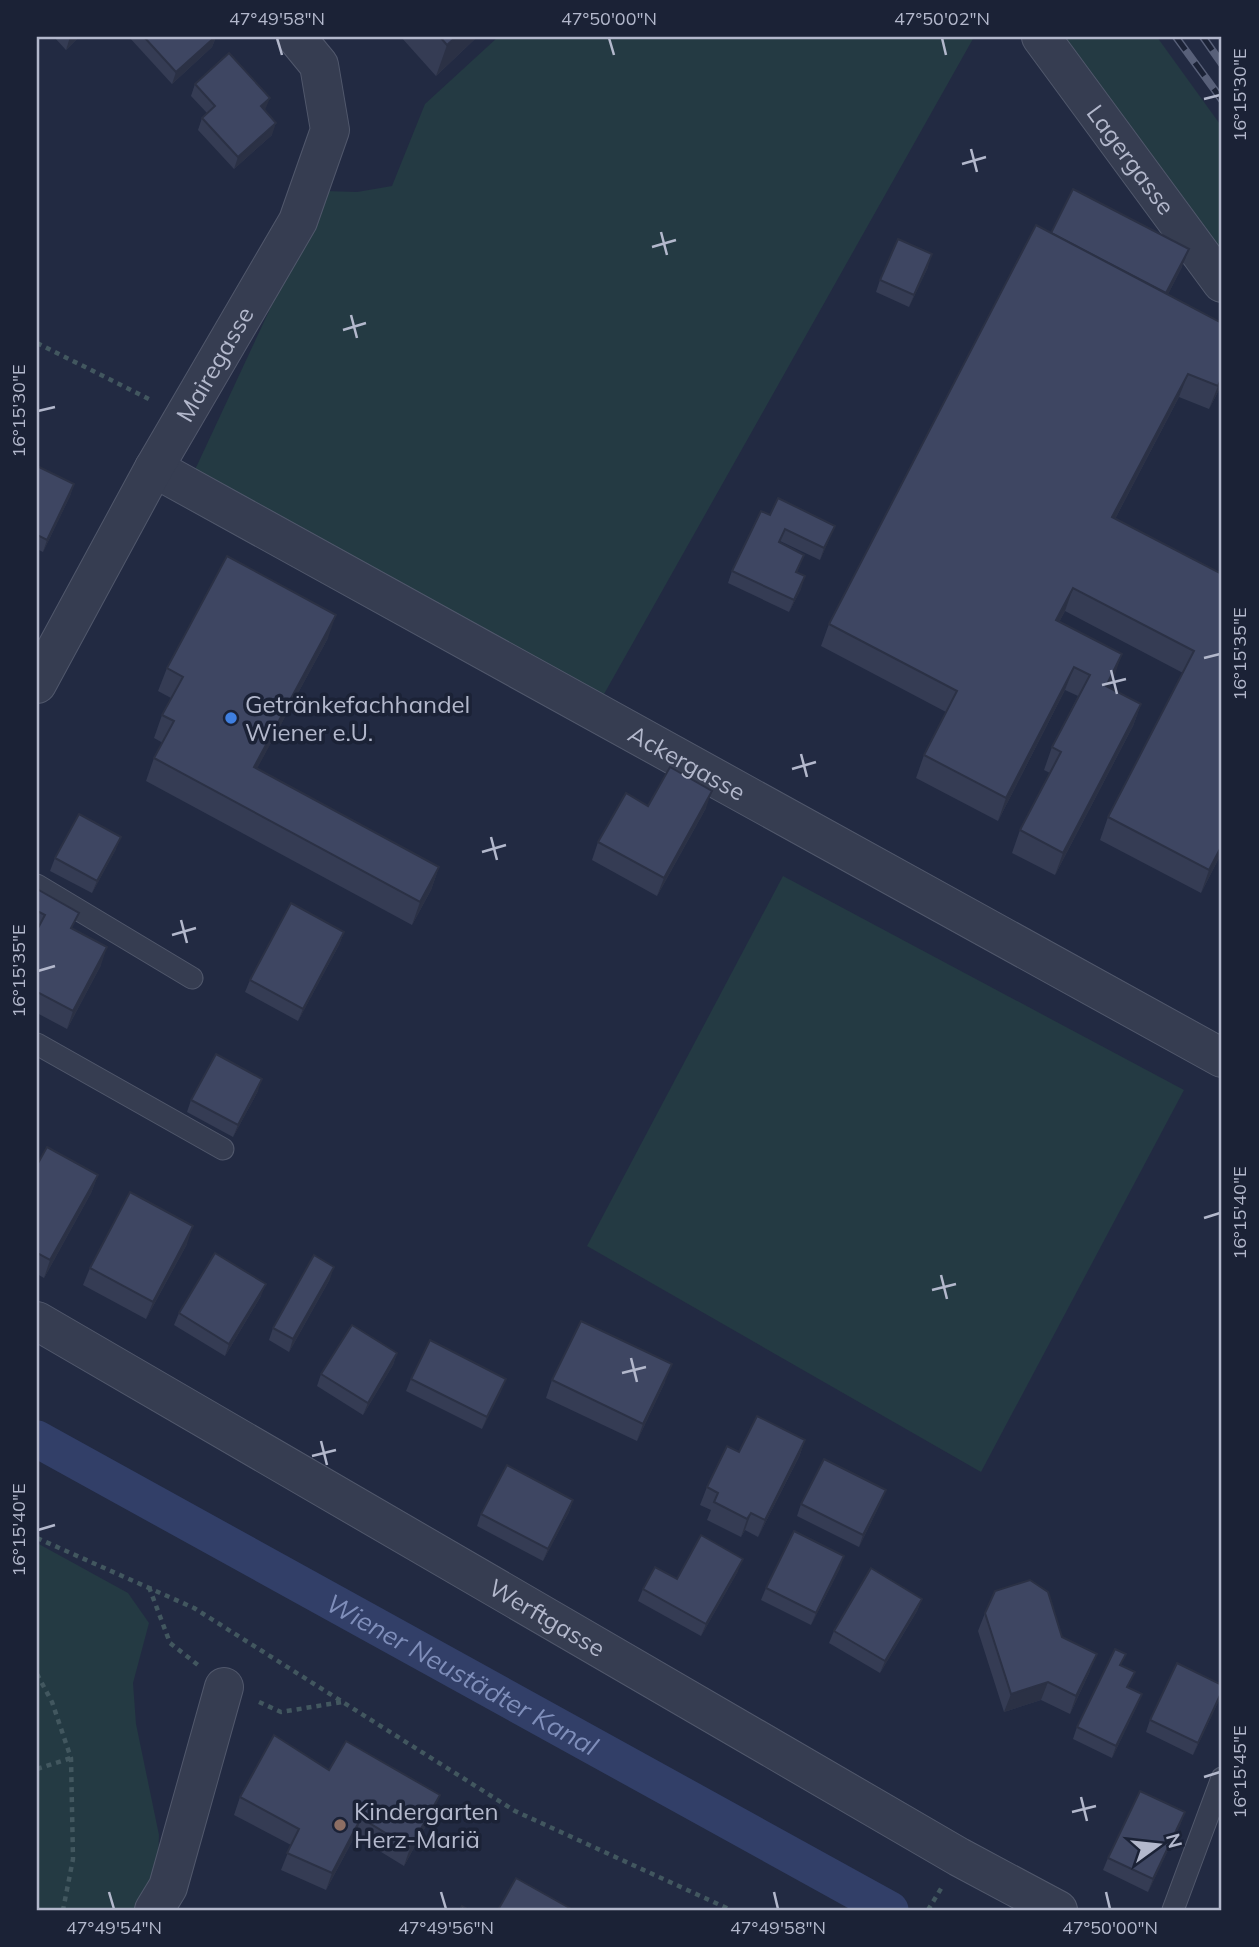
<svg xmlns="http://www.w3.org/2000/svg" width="1259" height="1947" font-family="Mulish,sans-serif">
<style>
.green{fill:#243a43}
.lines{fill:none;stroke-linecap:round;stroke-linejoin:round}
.canal{stroke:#323f68;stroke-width:37}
.lane-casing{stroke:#51586c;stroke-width:23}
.street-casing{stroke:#51586c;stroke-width:40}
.path{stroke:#42575f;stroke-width:4.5;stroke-dasharray:5 5;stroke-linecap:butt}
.lane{stroke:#363d51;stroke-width:21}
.street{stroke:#363d51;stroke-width:38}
.rail-casing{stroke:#586079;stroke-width:8}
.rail{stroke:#1b2236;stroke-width:5;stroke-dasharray:16;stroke-linecap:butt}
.wall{fill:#353c54}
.shaded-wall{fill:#2b3145}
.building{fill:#3e4662;stroke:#2b3145;stroke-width:2}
.ticks{fill:none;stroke:#b3b8cc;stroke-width:2.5}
.shop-dot{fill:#3f7fe0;stroke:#1b2236;stroke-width:2.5}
.education-dot{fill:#8d6e63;stroke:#1b2236;stroke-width:2.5}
.labels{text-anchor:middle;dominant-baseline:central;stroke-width:7;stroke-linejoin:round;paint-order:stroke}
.street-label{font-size:24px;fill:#b3b8cc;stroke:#1b2236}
.poi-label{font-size:24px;fill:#b3b8cc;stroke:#1b2236;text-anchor:start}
.water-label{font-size:26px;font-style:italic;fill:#7f8eba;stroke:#1b2236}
.neatline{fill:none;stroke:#b3b8cc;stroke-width:2.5}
.ticks-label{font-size:18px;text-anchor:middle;fill:#b3b8cc}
</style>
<rect width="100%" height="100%" fill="#222a42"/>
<!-- green -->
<g class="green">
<polygon points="498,37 974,37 599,703 186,489 325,191 357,192 392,186 425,104"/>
<polygon points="1038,37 1157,37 1222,127 1222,288"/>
<polygon points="783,876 1184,1090 981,1472 587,1246"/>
<polygon points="37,1543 128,1593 149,1623 133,1683 136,1724 159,1835 157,1885 142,1910 37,1910"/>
</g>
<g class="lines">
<!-- canal -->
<path class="canal" id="s1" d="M37,1439L890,1910"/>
<!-- lane casing -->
<g class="lane-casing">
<g id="lane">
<polyline points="37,885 192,978"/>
<polyline points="37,1044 223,1149"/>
<polyline points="1173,1910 1222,1778"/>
</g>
</g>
<!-- street casing -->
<g class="street-casing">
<g id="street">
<path id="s2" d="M1041,37L1222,283"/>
<path id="s3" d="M154,468L1222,1058"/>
<path id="s4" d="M37,684L154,468L298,221L330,130L319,65L296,37"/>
<path id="s5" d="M37,1321L959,1857L1058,1910"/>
<polyline points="154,1910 168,1887 224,1687"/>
</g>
</g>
<!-- path -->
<g class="path">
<polyline points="37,343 151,400"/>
<polyline points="37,1538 194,1608 515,1811 731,1910"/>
<polyline points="149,1587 170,1643 198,1665"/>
<polyline points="37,1674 52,1702 71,1758 73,1859 63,1910"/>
<polyline points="259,1702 281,1712 342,1702"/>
<polyline points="37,1769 71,1758"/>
<polyline points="928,1910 942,1887"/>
</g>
<!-- lane -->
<use href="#lane" class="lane"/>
<!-- street -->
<use href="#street" class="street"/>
<!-- rail casing -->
<g class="rail-casing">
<g id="rail">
<polyline points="1176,37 1222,100"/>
<polyline points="1203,37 1222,64"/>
</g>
</g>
<!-- rail -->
<use href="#rail" class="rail"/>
</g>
<!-- wall -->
<g class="wall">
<polygon points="54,37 79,37 66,50"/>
<polygon points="129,37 216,37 212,47 172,84"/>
<polygon points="401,37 477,37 436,76"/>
<polygon points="195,84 265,110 272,135 234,169 198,130 202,118 207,113 191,96"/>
<polygon points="1051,233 1182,267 1168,294 1222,323 1222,384 1209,409 1179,397 1115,519 1222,574 1222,852 1201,893 1100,840 1108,817 1183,673 1065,611 1059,622 1114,677 1109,687 1141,704 1133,726 1055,875 1012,853 1020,830 1050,773 1044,770 1052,747 1078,696 1065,690 998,821 916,778 924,755 946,712 821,646 829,624"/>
<polygon points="928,267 909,307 876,292 880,280"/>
<polygon points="37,466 74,484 70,496 43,552 37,549"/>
<polygon points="770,515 835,526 820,560 780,541 780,543 804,555 797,572 801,589 789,612 728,583 732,571"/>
<polygon points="328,638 257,768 439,867 431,890 412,925 146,781 154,758 163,743 154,738 162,715 171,698 158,691 167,668"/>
<polygon points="648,806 706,808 657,896 592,860 598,842"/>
<polygon points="116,849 92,893 50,871 55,858"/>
<polygon points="37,889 73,929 101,965 67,1029 37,1013"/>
<polygon points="344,932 339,945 298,1021 245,992 250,980"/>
<polygon points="258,1091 233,1137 187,1112 191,1100"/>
<polygon points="37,1165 98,1175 91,1193 44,1278 37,1274"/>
<polygon points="187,1244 146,1319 83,1285 90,1268"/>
<polygon points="330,1279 289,1352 269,1340 273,1328"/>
<polygon points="261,1296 225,1356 174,1325 179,1313"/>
<polygon points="397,1353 393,1365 363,1415 317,1386 321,1374"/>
<polygon points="411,1379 501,1391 482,1429 406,1391"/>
<polygon points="552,1380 665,1382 637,1441 546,1398"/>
<polygon points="805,1440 799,1457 758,1537 745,1530 741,1537 707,1520 711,1510 700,1505 707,1487 739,1452"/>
<polygon points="573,1500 569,1512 543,1561 477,1526 481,1514"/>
<polygon points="881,1502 859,1547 797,1516 801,1504"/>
<polygon points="840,1568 811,1625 761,1600 766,1588"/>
<polygon points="738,1571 701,1636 638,1601 643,1589 677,1579"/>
<polygon points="922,1599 917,1611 880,1673 829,1643 834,1631"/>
<polygon points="985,1613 1062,1637 1090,1671 1070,1714 1041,1700 1004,1712 978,1631"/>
<polygon points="1121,1665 1128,1687 1142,1694 1137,1706 1112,1758 1073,1739 1077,1727"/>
<polygon points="1222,1685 1222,1693 1220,1698 1193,1755 1146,1732 1150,1720"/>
<polygon points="329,1770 433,1813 404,1866 355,1836 326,1890 281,1870 291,1845 234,1815 240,1797"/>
<polygon points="1185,1812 1180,1825 1148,1892 1103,1870 1108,1858"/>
</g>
<!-- shaded-wall -->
<g class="shaded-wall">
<polygon points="70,37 79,37 66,50"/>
<polygon points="215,37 216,37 212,47 172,84 176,72"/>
<polygon points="456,37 477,37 436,76 447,45"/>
<polygon points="270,98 265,110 261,106"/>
<polygon points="276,123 272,135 234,169 238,157"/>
<polygon points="1189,249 1182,267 1157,316 1164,298"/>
<polygon points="932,254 928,267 909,307 914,295"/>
<polygon points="1188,374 1179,397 1104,540 1112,517"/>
<polygon points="1222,377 1222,384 1209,409 1218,386"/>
<polygon points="74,484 70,496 43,552 47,540"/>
<polygon points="835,526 830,538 820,560 824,548"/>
<polygon points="805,576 801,589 789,612 794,600"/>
<polygon points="1073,588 1065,611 1048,643 1056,620"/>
<polygon points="336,615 328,638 246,789 254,767"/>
<polygon points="1122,654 1114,677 1098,708 1106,686"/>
<polygon points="1074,667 1065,690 998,821 1006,798"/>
<polygon points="1141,704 1133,726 1055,875 1063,853"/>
<polygon points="712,791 706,808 657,896 664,878"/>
<polygon points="121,837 116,849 92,893 97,881"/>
<polygon points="1222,845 1222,852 1201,893 1209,870"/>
<polygon points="439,867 431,890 412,925 420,902"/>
<polygon points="344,932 339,945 298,1021 303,1009"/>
<polygon points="107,947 101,965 67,1029 73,1011"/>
<polygon points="262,1079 258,1091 233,1137 238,1125"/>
<polygon points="98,1175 91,1193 44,1278 50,1260"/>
<polygon points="193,1226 187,1244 146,1319 153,1302"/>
<polygon points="334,1267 330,1279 289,1352 293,1339"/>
<polygon points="266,1284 261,1296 225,1356 229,1344"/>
<polygon points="397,1353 393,1365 363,1415 368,1403"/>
<polygon points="672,1364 665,1382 637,1441 643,1424"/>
<polygon points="506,1379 501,1391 482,1429 487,1417"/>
<polygon points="805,1440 799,1457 758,1537 765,1520"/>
<polygon points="886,1490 881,1502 859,1547 863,1535"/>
<polygon points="573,1500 569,1512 543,1561 548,1549"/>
<polygon points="751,1513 745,1530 741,1537 747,1519"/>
<polygon points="844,1556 840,1568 811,1625 816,1613"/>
<polygon points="743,1559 738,1571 701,1636 706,1624"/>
<polygon points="922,1599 917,1611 880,1673 885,1661"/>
<polygon points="1097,1654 1090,1671 1070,1714 1076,1696"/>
<polygon points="1048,1682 1041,1700 1004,1712 1011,1694"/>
<polygon points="1222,1691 1220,1698 1193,1755 1198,1743"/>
<polygon points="1142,1694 1137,1706 1112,1758 1116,1746"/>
<polygon points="440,1795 433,1813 404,1866 410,1848"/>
<polygon points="1185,1812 1180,1825 1148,1892 1153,1879"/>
<polygon points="361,1818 355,1836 326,1890 332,1873"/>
</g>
<!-- building -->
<g class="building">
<polygon points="144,37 215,37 176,72"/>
<polygon points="440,37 456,37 447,45"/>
<polygon points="229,53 270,98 261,106 276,123 238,157 202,118 215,106 195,84"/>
<polygon points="1073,189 1189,249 1166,293 1051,233"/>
<polygon points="1036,225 1222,323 1222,377 1218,386 1188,374 1112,517 1222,574 1222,845 1209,870 1108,817 1194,651 1073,588 1056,620 1122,654 1106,686 1141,704 1063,853 1020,830 1061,752 1052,747 1090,675 1074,667 1006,798 924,755 957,691 829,624"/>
<polygon points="898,239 932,254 914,295 880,280"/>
<polygon points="37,466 74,484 47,540 37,535"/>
<polygon points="778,498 835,526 824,548 785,529 779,542 804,555 796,572 805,576 794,600 732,571 761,511 770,515"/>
<polygon points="227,556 336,615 254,767 439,867 420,902 154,758 174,721 162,715 183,677 167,668"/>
<polygon points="670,767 712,791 664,878 598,842 626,793 648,806"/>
<polygon points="79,814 121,837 97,881 55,858"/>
<polygon points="37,889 79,913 71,928 107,947 73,1011 37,992 37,930 45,915 37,911"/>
<polygon points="291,903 344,932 303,1009 250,980"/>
<polygon points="216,1054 262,1079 238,1125 191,1100"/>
<polygon points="47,1147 98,1175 50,1260 37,1253 37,1165"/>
<polygon points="130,1192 193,1226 153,1302 90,1268"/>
<polygon points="215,1253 266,1284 229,1344 179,1313"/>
<polygon points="314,1255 334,1267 293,1339 273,1328"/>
<polygon points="581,1321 672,1364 643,1424 552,1380"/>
<polygon points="352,1325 397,1353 368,1403 321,1374"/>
<polygon points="430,1340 506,1379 487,1417 411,1379"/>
<polygon points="757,1416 805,1440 765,1520 751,1513 747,1519 714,1502 718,1493 707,1487 727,1446 739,1452"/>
<polygon points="824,1459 886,1490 863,1535 801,1504"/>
<polygon points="507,1465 573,1500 548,1549 481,1514"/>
<polygon points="794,1531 844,1556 816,1613 766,1588"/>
<polygon points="701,1535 743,1559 706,1624 643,1589 655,1567 677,1579"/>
<polygon points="871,1568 922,1599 885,1661 834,1631"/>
<polygon points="1030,1580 1048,1592 1062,1637 1097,1654 1076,1696 1048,1682 1011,1694 985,1613 995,1591"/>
<polygon points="1115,1649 1126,1654 1120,1665 1135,1672 1127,1687 1142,1694 1116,1746 1077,1727"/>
<polygon points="1177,1663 1222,1685 1222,1691 1198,1743 1150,1720"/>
<polygon points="274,1735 329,1770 346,1741 440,1795 410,1848 361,1818 332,1873 287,1853 299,1829 240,1797"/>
<polygon points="1140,1791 1185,1812 1153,1879 1108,1858"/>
<polygon points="516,1878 573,1910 498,1910"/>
<polygon points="462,1906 469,1910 460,1910"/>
</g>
<!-- ticks -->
<path class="ticks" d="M277,38L282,55M609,38L614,55M942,38L946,55M1204,99L1220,95M971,149L977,172M962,164L986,157M661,232L667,255M652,247L676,240M351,315L357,338M343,330L366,323M38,411L55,407M1204,658L1220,654M1111,670L1117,694M1102,685L1126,679M801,754L807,777M792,769L816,762M491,837L497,860M482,852L506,845M181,920L187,943M172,935L196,928M38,971L55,966M1204,1218L1220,1213M941,1275L947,1299M932,1290L956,1284M631,1358L637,1382M622,1373L646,1367M321,1441L327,1465M312,1456L336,1450M38,1530L55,1525M1204,1777L1220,1772M1081,1797L1087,1821M1072,1812L1096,1806M109,1892L114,1909M441,1892L446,1909M774,1892L778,1909M1106,1892L1110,1909"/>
<!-- markers -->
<circle class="shop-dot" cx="231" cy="718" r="7"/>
<circle class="education-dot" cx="340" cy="1825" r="7"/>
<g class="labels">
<!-- street labels -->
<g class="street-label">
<text stroke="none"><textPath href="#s2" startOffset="152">Lagergasse</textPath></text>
<text stroke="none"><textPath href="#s4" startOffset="366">Mairegasse</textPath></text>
<text stroke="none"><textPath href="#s3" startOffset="609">Ackergasse</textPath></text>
<text stroke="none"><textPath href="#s5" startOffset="590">Werftgasse</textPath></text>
</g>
<!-- poi labels -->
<g class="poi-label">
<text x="245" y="704">Getränkefachhandel<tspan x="245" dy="28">Wiener e.U.</tspan></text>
<text x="354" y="1811">Kindergarten<tspan x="354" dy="28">Herz-Mariä</tspan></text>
</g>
<!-- water labels -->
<g class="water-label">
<text stroke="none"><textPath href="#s1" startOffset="486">Wiener Neustädter Kanal</textPath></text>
</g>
</g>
<!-- border -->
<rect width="1259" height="1947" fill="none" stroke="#1b2236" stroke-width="77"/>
<!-- north arrow -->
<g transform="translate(1158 1845) rotate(75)" stroke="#1b2236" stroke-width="5" paint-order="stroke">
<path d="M0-5L12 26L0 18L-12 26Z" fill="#b3b8cc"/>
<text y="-10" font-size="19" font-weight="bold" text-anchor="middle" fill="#b3b8cc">N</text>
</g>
<rect x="38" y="38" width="1182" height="1871" class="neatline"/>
<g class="ticks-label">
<text x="277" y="25">47°49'58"N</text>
<text x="609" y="25">47°50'00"N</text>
<text x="942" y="25">47°50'02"N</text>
<text transform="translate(1240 95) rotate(-90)" y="6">16°15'30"E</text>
<text transform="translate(19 411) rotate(-90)" y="6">16°15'30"E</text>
<text transform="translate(1240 654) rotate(-90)" y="6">16°15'35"E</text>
<text transform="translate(19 971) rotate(-90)" y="6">16°15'35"E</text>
<text transform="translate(1240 1213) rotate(-90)" y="6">16°15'40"E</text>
<text transform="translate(19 1530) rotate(-90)" y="6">16°15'40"E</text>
<text transform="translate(1240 1772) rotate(-90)" y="6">16°15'45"E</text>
<text x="114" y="1934">47°49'54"N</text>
<text x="446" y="1934">47°49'56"N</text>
<text x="778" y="1934">47°49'58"N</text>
<text x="1110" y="1934">47°50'00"N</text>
</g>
</svg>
